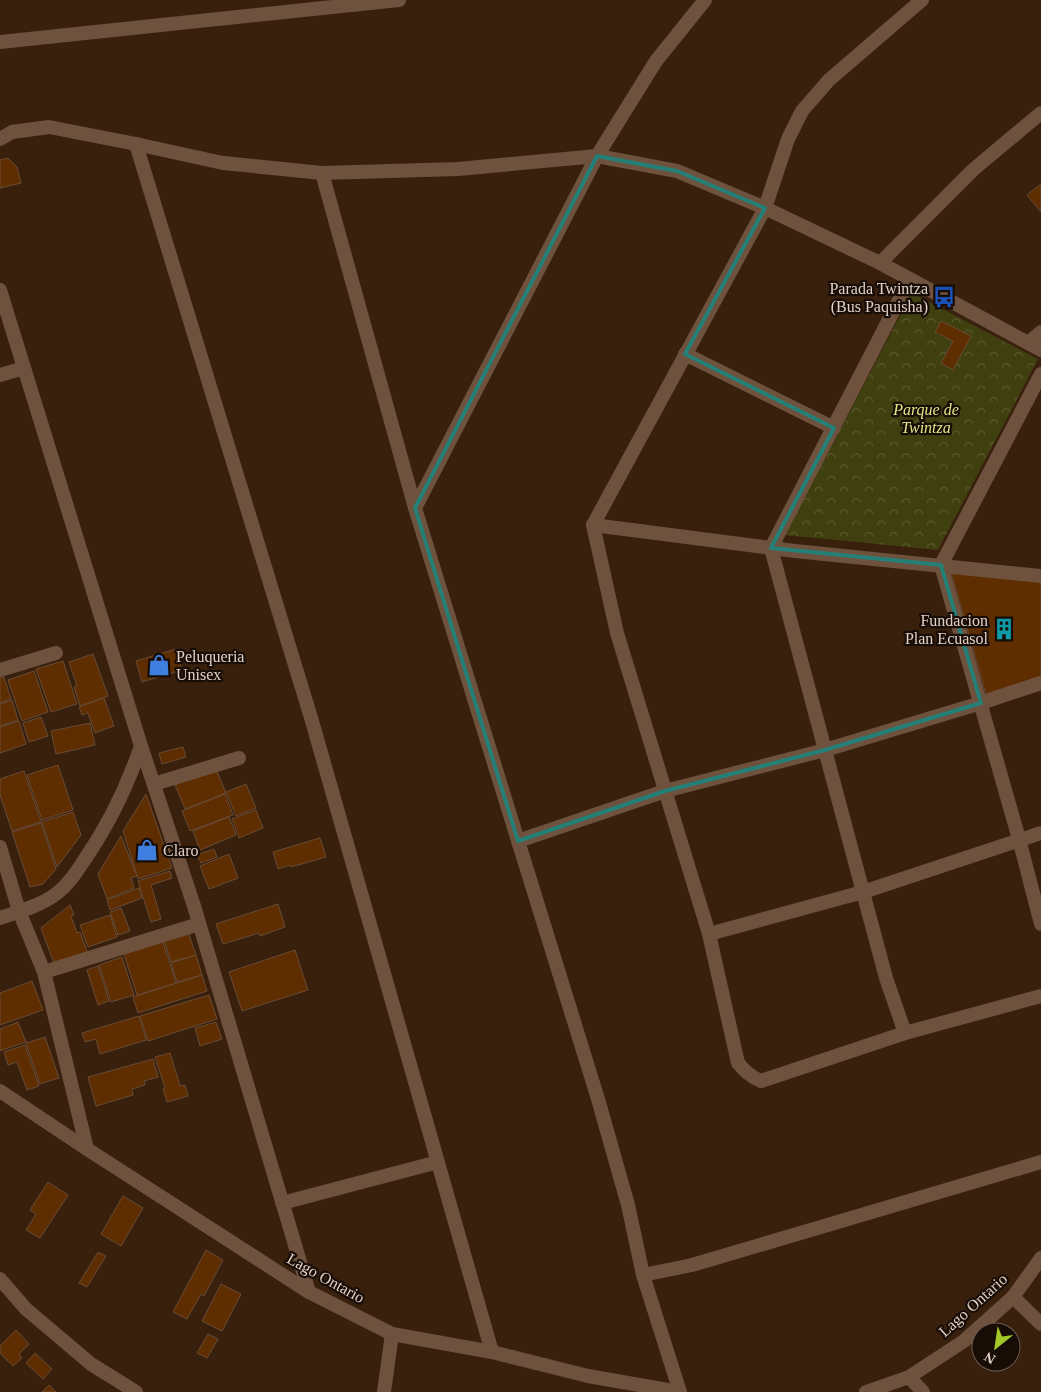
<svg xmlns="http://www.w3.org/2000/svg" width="1041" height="1392" font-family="Georgia,serif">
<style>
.park{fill:url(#park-crowns)}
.building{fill:#5f2e00;stroke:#684b37}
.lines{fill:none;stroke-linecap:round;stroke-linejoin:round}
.minor{stroke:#6e523e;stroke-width:14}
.marked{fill:none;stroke:#247f77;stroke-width:4;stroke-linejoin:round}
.labels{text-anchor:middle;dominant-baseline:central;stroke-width:4.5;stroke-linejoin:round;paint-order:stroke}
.poi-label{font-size:16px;fill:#e1d0c5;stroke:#180d06;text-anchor:end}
.park-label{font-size:16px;font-style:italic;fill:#e3e687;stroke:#180d06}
.street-label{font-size:16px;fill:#e1d0c5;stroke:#180d06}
</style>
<defs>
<pattern id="park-crowns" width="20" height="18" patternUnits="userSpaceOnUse" patternTransform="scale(1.25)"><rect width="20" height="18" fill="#3f3f0f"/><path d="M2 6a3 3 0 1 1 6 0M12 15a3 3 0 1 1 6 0" fill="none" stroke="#5a5a30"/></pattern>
</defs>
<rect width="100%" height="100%" fill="#39200d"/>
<!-- park -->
<polygon class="park" points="912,293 1038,359 938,550 785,535"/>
<!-- building -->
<g class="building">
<polygon points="8,158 17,167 21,183 0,188 0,160"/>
<polygon points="1041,184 1041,212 1027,195"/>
<polygon points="941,321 971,336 953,370 941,363 953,341 935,332"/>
<polygon points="951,572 1041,582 1041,676 986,694"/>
<polygon points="176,649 182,670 142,682 136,661"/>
<polygon points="93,654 108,696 80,706 74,687 77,686 69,662"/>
<polygon points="63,661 77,704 51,712 36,669"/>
<polygon points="34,671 48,712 22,721 8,680"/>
<polygon points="4,677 11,699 0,703 0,678"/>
<polygon points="104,698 114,726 95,733 88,713 82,715 79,707"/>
<polygon points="12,700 18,720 0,726 0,704"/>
<polygon points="41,717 48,736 29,742 23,723"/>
<polygon points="19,721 26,744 0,753 0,727"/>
<polygon points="90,723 95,745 56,754 51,731"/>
<polygon points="183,747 186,757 162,764 159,753"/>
<polygon points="58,765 73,810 42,820 27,775"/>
<polygon points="216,769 226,793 185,809 175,785"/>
<polygon points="24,771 41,822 12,831 0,795 0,779"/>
<polygon points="246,784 256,808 236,816 226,792"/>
<polygon points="146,794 172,868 138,879 123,831"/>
<polygon points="225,794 233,815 190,831 182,811"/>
<polygon points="256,810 263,828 239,838 232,819"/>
<polygon points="73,812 81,835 57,867 42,822"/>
<polygon points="229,817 236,835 200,850 193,831"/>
<polygon points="41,823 56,869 43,884 30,887 12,832"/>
<polygon points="121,836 137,876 131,878 134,888 107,899 98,874"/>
<polygon points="320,838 326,857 291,867 290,865 278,869 273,852"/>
<polygon points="214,849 217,857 201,863 197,855"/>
<polygon points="229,854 238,878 209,889 200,866"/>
<polygon points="170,871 172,878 151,885 161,919 151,922 138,881"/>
<polygon points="139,888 142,898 110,910 107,900"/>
<polygon points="278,904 285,927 260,936 259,933 223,944 216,924"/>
<polygon points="70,905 74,915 71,916 77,933 80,932 88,954 55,966 41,928"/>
<polygon points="121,908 130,931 118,935 110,912"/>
<polygon points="110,915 117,937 88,947 80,925"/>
<polygon points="188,932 196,955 171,962 164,940"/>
<polygon points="163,942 176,983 137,995 124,954"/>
<polygon points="295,950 308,990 242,1011 229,972"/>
<polygon points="196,955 202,975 177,982 171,963"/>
<polygon points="122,957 134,995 111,1002 99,965"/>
<polygon points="98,966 109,1001 98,1005 87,970"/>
<polygon points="202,975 207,991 138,1013 133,997"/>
<polygon points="32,981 43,1010 0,1025 0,993"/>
<polygon points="209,995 217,1019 148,1041 140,1016"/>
<polygon points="139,1016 146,1040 100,1054 96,1039 85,1042 82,1033"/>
<polygon points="18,1022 26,1042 0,1051 0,1029"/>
<polygon points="216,1022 222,1039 200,1046 195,1028"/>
<polygon points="45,1037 59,1078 40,1084 26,1043"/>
<polygon points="25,1045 39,1086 27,1090 17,1062 8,1065 4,1052"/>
<polygon points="170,1053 180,1086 185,1085 188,1096 167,1102 163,1089 165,1088 155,1057"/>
<polygon points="153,1059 158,1077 144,1081 145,1085 132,1089 133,1095 96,1106 88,1077"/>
<polygon points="48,1182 68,1195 40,1238 26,1230 36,1214 30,1210"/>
<polygon points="123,1196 143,1208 121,1246 101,1234"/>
<polygon points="206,1250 223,1260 204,1296 201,1294 187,1319 173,1312"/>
<polygon points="98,1252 106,1256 87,1287 79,1283"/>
<polygon points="221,1284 241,1294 222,1331 202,1321"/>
<polygon points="16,1330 29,1344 19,1354 22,1358 13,1366 0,1353 0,1346"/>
<polygon points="208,1334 218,1339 207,1358 197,1353"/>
<polygon points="35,1353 52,1369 43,1379 26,1363"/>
<polygon points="49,1385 56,1392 42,1392"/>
</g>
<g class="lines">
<!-- minor -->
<g class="minor">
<path d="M922,0L829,80L802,111L788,139L765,208L593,525L617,633L709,934L738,1063C745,1072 751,1077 761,1081L905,1033L1041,996"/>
<polyline points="0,42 399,0"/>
<polyline points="0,139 12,132 49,127 136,144 223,163 322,173 458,169 597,156 677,171 765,208 880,263 1041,350"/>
<polyline points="136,144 312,721 492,1352"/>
<polyline points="322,173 415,508 598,1099 628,1205 643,1275 680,1392"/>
<polyline points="880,263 974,169 1041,113"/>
<path d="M0,290L141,746C127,787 108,826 83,862C75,874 68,885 56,894C40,906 19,911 0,918"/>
<polyline points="1028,343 1041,332"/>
<polyline points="685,354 834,428"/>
<polyline points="1041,374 941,565 1019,839 1041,924"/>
<polyline points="0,375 24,368"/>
<polyline points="415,508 597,156 656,61 705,0"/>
<polyline points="593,525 795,551 1041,576"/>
<polyline points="0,670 56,653"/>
<polyline points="141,746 194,906 309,1292"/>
<polyline points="154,784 239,758"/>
<polyline points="518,841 665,791 825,750 981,703 1041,683"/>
<polyline points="0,847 19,911 44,972 87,1149"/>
<polyline points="709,934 863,892 1041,833"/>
<polyline points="44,972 199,924"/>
<polyline points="905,1033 886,978 771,548 910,279"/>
<polyline points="0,1091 87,1149 309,1292 392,1334 492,1352 588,1376 679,1392"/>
<polyline points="282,1203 438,1162"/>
<polyline points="643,1275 692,1265 1041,1162"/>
<polyline points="0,1279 26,1309 91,1364 136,1392"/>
<polyline points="1013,1297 1041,1324"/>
<polyline points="909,1377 923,1392"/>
<polyline points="384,1392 392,1334"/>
<polyline points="866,1392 909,1377 964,1341 1013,1297 1041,1258"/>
</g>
</g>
<!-- marked area -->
<path class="marked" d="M597,156L677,171L765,208L685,354L834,428L771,548L941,565L981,703L825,750L665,791L518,841L415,508Z"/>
<!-- icons -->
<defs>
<g id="bus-bare" transform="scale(1.725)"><path d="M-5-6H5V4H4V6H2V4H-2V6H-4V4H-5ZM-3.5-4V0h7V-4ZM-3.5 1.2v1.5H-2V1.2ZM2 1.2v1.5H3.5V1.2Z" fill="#1a4fb4" stroke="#180d06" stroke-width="2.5" paint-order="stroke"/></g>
<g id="building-bare" transform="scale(1.725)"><path d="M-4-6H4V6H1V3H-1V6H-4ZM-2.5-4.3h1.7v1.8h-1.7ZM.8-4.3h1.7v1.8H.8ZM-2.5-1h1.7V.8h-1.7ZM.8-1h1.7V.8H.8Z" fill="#0f9aa8" stroke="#180d06" stroke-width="2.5" paint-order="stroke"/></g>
<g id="shop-bare" transform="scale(1.725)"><path d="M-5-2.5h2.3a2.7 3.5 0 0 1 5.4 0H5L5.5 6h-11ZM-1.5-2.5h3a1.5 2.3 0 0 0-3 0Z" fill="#3f7fe0" stroke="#180d06" stroke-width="2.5" paint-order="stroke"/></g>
</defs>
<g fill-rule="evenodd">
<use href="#bus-bare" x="944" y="297"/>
<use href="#building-bare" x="1004" y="629"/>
<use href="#shop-bare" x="159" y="665"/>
<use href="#shop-bare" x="147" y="850"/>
</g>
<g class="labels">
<!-- poi labels -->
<g class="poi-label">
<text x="928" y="288">Parada Twintza<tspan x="928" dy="18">(Bus Paquisha)</tspan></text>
<text x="988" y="620">Fundacion<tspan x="988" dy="18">Plan Ecuasol</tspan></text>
<text x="176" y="656" text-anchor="start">Peluqueria<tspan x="176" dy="18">Unisex</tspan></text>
<text x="163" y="850" text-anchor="start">Claro</text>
</g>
<!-- park labels -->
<g class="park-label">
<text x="926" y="409">Parque de<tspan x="926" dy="18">Twintza</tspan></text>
</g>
<!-- street labels -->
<g class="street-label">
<text transform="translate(326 1278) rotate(29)">Lago Ontario</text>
<text transform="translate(973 1305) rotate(-42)">Lago Ontario</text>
</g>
</g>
<!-- north arrow -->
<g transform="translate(996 1347) rotate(210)"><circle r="24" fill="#180d06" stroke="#685b52"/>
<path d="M0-4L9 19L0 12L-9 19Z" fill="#a2c928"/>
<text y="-8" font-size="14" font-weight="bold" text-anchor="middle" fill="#e1d0c5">N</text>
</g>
</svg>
